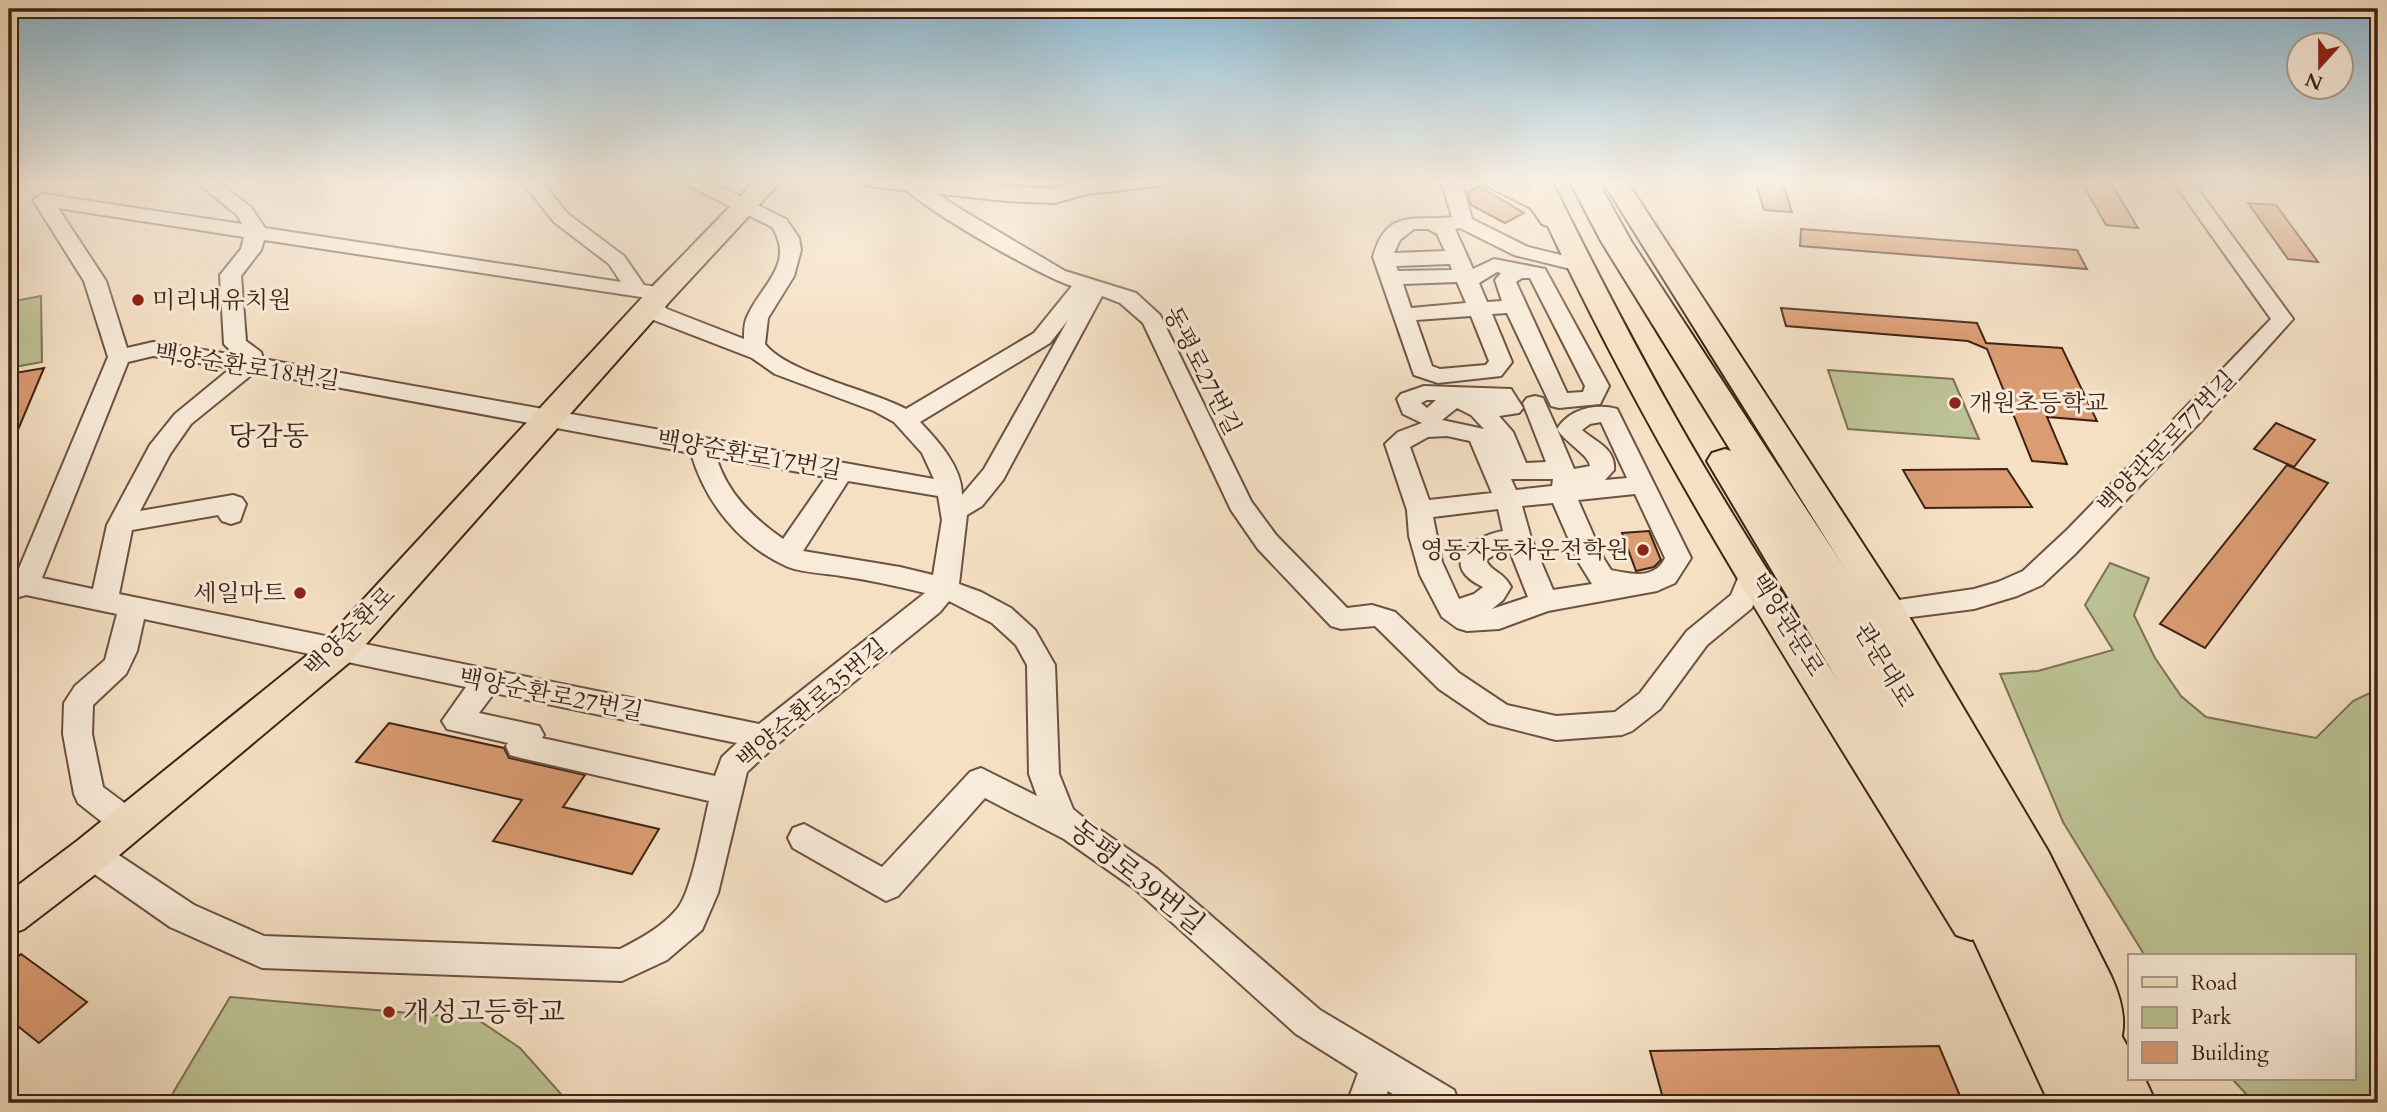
<svg xmlns="http://www.w3.org/2000/svg" width="2387" height="1112" font-family="Cardo,'Noto Serif KR',serif">
<style>
.green{fill:#bcc294;stroke:#7d7254;stroke-width:2}
.building{fill:#db9c73;stroke:#3e2315;stroke-width:2}
.lines{fill:none;stroke-linecap:round;stroke-linejoin:round}
.minor-casing{stroke:#6c5241;stroke-width:4}
.major-casing{stroke:#3e2315;stroke-width:4}
.highway-casing{stroke:#3e2315;stroke-width:4}
.minor{fill:#f8ebd9;fill-rule:evenodd}
.major{fill:#f5e0c4;fill-rule:evenodd}
.highway{fill:#f5e0c4;fill-rule:evenodd}
.poi-dot{fill:#8f2418;stroke:#f8ebd9;stroke-width:2.5}
.labels{text-anchor:middle;dominant-baseline:central;stroke-width:6;stroke-linejoin:round;paint-order:stroke}
.poi-label{font-size:24px;fill:#3e2315;stroke:#f8ebd9;text-anchor:start}
.street-label{font-size:24px;fill:#3e2315;stroke:#f8ebd9}
.quarter-label{font-size:28px;fill:#3e2315;stroke:#f8ebd9}
.near-street-label{font-size:28px;fill:#3e2315;stroke:#f8ebd9}
.near-poi-label{font-size:28px;fill:#3e2315;stroke:#f8ebd9;text-anchor:start}
</style>
<rect width="100%" height="100%" fill="#f5e0c4"/>
<filter id="stains"><feTurbulence type="fractalNoise" baseFrequency=".00286" numOctaves="4"/><feColorMatrix values="0 0 0 0 .2 0 0 0 0 .09 0 0 0 0 .02 0 0 0 .5 -.17"/></filter>
<radialGradient id="worn" r=".72"><stop offset=".6" stop-color="#630" stop-opacity="0"/><stop offset="1" stop-color="#630" stop-opacity=".3"/></radialGradient>
<!-- green -->
<g class="green">
<polygon points="41,296 42,362 9,368 9,302"/>
<polygon points="1828,370 1953,379 1979,439 1848,429"/>
<polygon points="2110,563 2149,578 2134,615 2155,658 2181,696 2206,717 2316,738 2353,701 2378,689 2378,1103 2281,1103 2249,1097 2232,1079 2354,1079 2354,956 2145,956 2063,822 2000,674 2038,671 2113,650 2085,605"/>
<polygon points="230,997 477,1019 520,1048 569,1103 167,1103"/>
</g>
<!-- building -->
<g class="building">
<polygon points="1755,180 1782,180 1792,212 1764,210"/>
<polygon points="2080,180 2109,180 2138,228 2106,225"/>
<polygon points="1479,186 1524,213 1505,223 1471,205 1467,193"/>
<polygon points="2248,203 2276,205 2318,262 2288,259"/>
<polygon points="1801,229 2077,250 2087,269 1800,246"/>
<polygon points="1781,308 1977,323 1986,343 2062,348 2097,421 2047,417 2067,464 2032,461 1987,349 1968,341 1786,326"/>
<polygon points="44,368 9,451 9,374"/>
<polygon points="2276,423 2315,440 2294,467 2254,449"/>
<polygon points="2287,465 2328,483 2205,648 2160,624"/>
<polygon points="2007,469 2032,507 1925,508 1903,470"/>
<polygon points="1649,531 1661,560 1654,567 1636,571 1622,533"/>
<polygon points="389,723 504,748 509,758 585,775 563,807 659,829 632,874 493,841 522,800 356,762"/>
<polygon points="21,954 87,1002 39,1043 9,1019 9,964"/>
<polygon points="1939,1046 1963,1103 1928,1103 1926,1098 1664,1102 1650,1051"/>
</g>
<g class="lines">
<!-- minor casing -->
<g class="minor-casing">
<g id="minor">
<path d="M194,180H215L251,207L265,228L621,282L609,264L554,222L521,180H540L568,214L624,256L644,285L669,289L672,294L669,299L661,300L264,240L261,250L241,276L246,341L261,352L263,359L934,479L922,453L894,422L874,411L775,374L752,358L651,319L641,306L644,301C655,299 659,301 667,309L744,339C744,332 744,323 747,317C760,286 796,264 772,227L685,184L683,180H707L786,219L799,238L801,250L794,276L768,318L765,344C787,373 871,390 906,409L1034,333L1072,286C1042,277 920,208 902,185L905,181H919L957,207L1065,271L1136,293L1160,315L1251,501L1276,535L1347,608L1372,605L1395,612L1459,673L1507,705L1556,716L1615,712L1640,693L1687,631L1731,595L1744,564L1753,561L1762,564L1766,571L1752,608L1707,645L1660,709L1632,731L1622,735L1556,740L1489,723L1439,689L1375,626L1341,629L1331,626L1258,549L1231,510L1143,323L1120,303L1102,296L1003,480L982,506L967,515L959,584L981,592L1011,608L1035,630L1055,665L1059,774L1073,809L1090,823L1157,869L1320,1010L1454,1090L1459,1103H1407L1388,1091L1383,1103H1347L1358,1073L1296,1034L1135,889L1064,839L985,798L898,896L886,901L793,848L788,838L793,828L804,824L882,867L970,772L981,768L1037,796L1029,774L1027,665L1016,645L992,623L949,601L940,612L775,746L747,772L718,893L702,930L667,960L622,981L262,968L170,927L80,864L75,854L80,844L91,840L102,844L194,905L264,936L620,949C640,939 662,927 677,909C692,892 703,825 709,801L521,758L510,755L506,746L508,743L447,729L442,721L466,687L144,619L137,651L126,674L93,705L92,734L103,787L138,813L143,823L138,833L127,836L116,833L78,803L74,794L63,734L64,703L75,686L105,660L117,614L26,595L9,600V580L15,578L108,357L84,281L33,200L43,194L242,224L237,215ZM58,208L244,237L241,249L220,275L224,344L235,355L153,342L127,348L106,281ZM1068,320L984,469L962,495C962,467 939,442 920,422L1050,343ZM153,356L231,368L175,414L150,445L107,525L93,589L42,578L128,362ZM255,372L691,453C705,502 740,546 788,567C804,573 824,573 841,576C869,580 897,586 925,593L759,724L119,594L132,530L218,515L222,521L231,524L240,521L246,504L242,498L233,495L140,511L170,454L191,424ZM716,457L826,477L783,539C752,517 728,494 716,457ZM848,481L938,496L942,520L933,575L900,567L803,551ZM494,693L737,743L722,757L715,776L542,738L544,735L539,726L479,713Z"/>
<polygon points="1045,180 1065,180 1066,181 1056,187"/>
<path d="M1441,180H1461L1472,219L1528,247L1586,261L1589,265L1586,269L1579,271L1514,255L1460,228L1455,229L1473,269L1494,259L1545,269L1609,386L1600,404L1559,408L1551,406L1507,313L1492,314L1512,362L1501,376L1438,383L1414,375L1373,257C1387,207 1415,222 1452,217ZM1414,229H1428L1437,234L1445,251L1394,253L1400,240ZM1450,264L1452,270L1398,271L1396,266ZM1497,272L1501,273L1495,280L1502,301L1487,302L1479,283ZM1522,278H1530L1585,386L1583,392L1567,393L1516,282ZM1457,282L1466,303L1411,308L1403,284ZM1471,316L1489,361L1486,365L1440,369L1432,366L1416,320Z"/>
<polygon points="2172,180 2191,180 2293,319 2203,419 2075,554 2042,585 2017,596 1974,609 1888,620 1878,617 1874,610 1878,603 1974,589 1998,582 2023,571 2068,529 2271,319"/>
<polygon points="2358,180 2378,180 2378,187 2360,184"/>
<path d="M1424,386L1511,389L1523,408L1519,413L1499,416L1513,432L1526,463L1546,462L1523,403L1527,398L1535,396L1543,398L1557,429C1569,409 1596,403 1617,409L1691,558L1675,583L1657,591L1548,611L1499,629L1467,631L1457,628L1442,617L1420,575L1409,536L1407,510L1385,444L1398,432L1422,423L1403,414L1397,399L1401,394ZM1427,400H1436L1427,408L1421,403ZM1457,408L1471,415L1484,429L1442,420ZM1601,422L1627,478L1605,480L1614,470C1616,448 1595,442 1582,430L1590,424ZM1557,429C1566,443 1589,455 1590,466L1574,469ZM1447,436L1470,441L1492,493L1429,500L1410,447L1428,437ZM1511,479H1553L1552,486L1516,490ZM1635,494L1665,558C1655,580 1630,574 1611,570L1604,559L1578,500ZM1553,503L1579,563L1592,584L1553,590L1531,538L1522,506ZM1498,509L1503,531C1469,537 1438,566 1483,587L1474,594L1459,599L1442,562L1433,517ZM1504,549H1509L1528,597L1492,609L1503,600L1511,587C1503,571 1492,573 1486,560Z"/>
</g>
</g>
<!-- major casing -->
<g class="major-casing">
<g id="major">
<polygon points="756,180 782,180 671,300 351,661 105,867 24,929 9,935 9,892 77,841 325,641 651,288"/>
<polygon points="863,180 945,180 1053,189 1081,180 1162,180 1159,185 1150,187 1086,194 1055,203 1006,201 875,187 866,185"/>
<path d="M1482,180H1513L1531,189L1527,180H1551C1599,277 1648,372 1703,465C1793,616 1891,761 1986,907L1992,921L1986,935L1971,940L1956,935C1814,702 1663,473 1548,226L1542,224L1531,208L1485,185Z"/>
<path d="M1602,180H1626L1900,601L2048,851L2111,976C2121,998 2128,1023 2119,1045L2103,1052L2087,1045L2081,1030L2074,993L2020,877L1876,619Z"/>
</g>
</g>
<!-- highway casing -->
<g class="highway-casing">
<polygon id="highway" points="1569,180 1597,180 1631,241 1902,656 2000,819 2130,1051 2130,1079 2145,1079 2156,1103 2049,1103 1941,869 1846,695 1707,461 1712,453 1725,449 1731,451 1601,241"/>
</g>
<!-- minor -->
<use href="#minor" class="minor"/>
<!-- major -->
<use href="#major" class="major"/>
<!-- highway -->
<use href="#highway" class="highway"/>
</g>
<!-- sky -->
<linearGradient id="sky" x2="0" y2="1"><stop stop-color="#89b8d2"/><stop offset="0.54" stop-color="#faf1e4"/><stop offset="1" stop-color="#faf1e4" stop-opacity="0"/></linearGradient>
<rect width="2387" height="336" fill="url(#sky)"/>
<!-- markers -->
<g class="poi-dot">
<circle cx="138" cy="300" r="7"/>
<circle cx="1955" cy="403" r="7"/>
<circle cx="1643" cy="550" r="7"/>
<circle cx="300" cy="593" r="7"/>
<circle cx="389" cy="1012" r="7"/>
</g>
<g class="labels">
<!-- poi labels -->
<g class="poi-label">
<text x="152" y="300">미리내유치원</text>
<text x="1969" y="403">개원초등학교</text>
<text x="1629" y="550" text-anchor="end">영동자동차운전학원</text>
<text x="286" y="593" text-anchor="end">세일마트</text>
</g>
<!-- street labels -->
<g class="street-label">
<text transform="translate(247 367) rotate(9)">백양순환로18번길</text>
<text transform="translate(1202 371) rotate(63)">동평로27번길</text>
<text transform="translate(2167 442) rotate(-46)">백양관문로77번길</text>
<text transform="translate(749 455) rotate(10)">백양순환로17번길</text>
<text transform="translate(1787 625) rotate(58)">백양관문로</text>
<text transform="translate(350 632) rotate(-45)">백양순환로</text>
<text transform="translate(1884 665) rotate(59)">관문대로</text>
<text transform="translate(551 695) rotate(11)">백양순환로27번길</text>
<text transform="translate(812 704) rotate(-40)">백양순환로35번길</text>
</g>
<!-- quarter labels -->
<g class="quarter-label">
<text x="269" y="436">당감동</text>
</g>
<!-- near-street labels -->
<g class="near-street-label">
<text transform="translate(1137 877) rotate(39)">동평로39번길</text>
</g>
<!-- near-poi labels -->
<g class="near-poi-label">
<text x="403" y="1012">개성고등학교</text>
</g>
</g>
<!-- margin -->
<rect width="2387" height="1112" fill="none" stroke="#f5e0c4" stroke-width="35"/>
<rect x="10" y="10" width="2366" height="1091" fill="none" stroke="#3e2315" stroke-width="3.5"/>
<rect x="18" y="18" width="2352" height="1077" fill="none" stroke="#3e2315" stroke-width="2"/>
<!-- legend -->
<rect x="2128" y="954" width="228" height="126" fill="#f8ebd9" stroke="#ae9b8b" stroke-width="2"/>
<rect x="2142" y="977" width="35" height="10" fill="#f5e0c4" stroke="#ae9b8b" stroke-width="2"/>
<text x="2191" y="990" font-size="21" fill="#3e2315">Road</text>
<rect x="2142" y="1007" width="35" height="21" fill="#bcc294" stroke="#ae9b8b" stroke-width="2"/>
<text x="2191" y="1024" font-size="21" fill="#3e2315">Park</text>
<rect x="2142" y="1042" width="35" height="21" fill="#db9c73" stroke="#ae9b8b" stroke-width="2"/>
<text x="2191" y="1060" font-size="21" fill="#3e2315">Building</text>
<!-- north arrow -->
<g transform="translate(2320 66) rotate(201)"><circle r="33" fill="#f8ebd9" stroke="#ae9b8b" stroke-width="2"/>
<path d="M0-5L12 26L0 18L-12 26Z" fill="#8f2418"/>
<text y="-10" font-size="19" font-weight="bold" text-anchor="middle" fill="#3e2315">N</text>
</g>
<rect width="100%" height="100%" filter="url(#stains)"/>
<rect width="100%" height="100%" fill="url(#worn)"/>
</svg>
